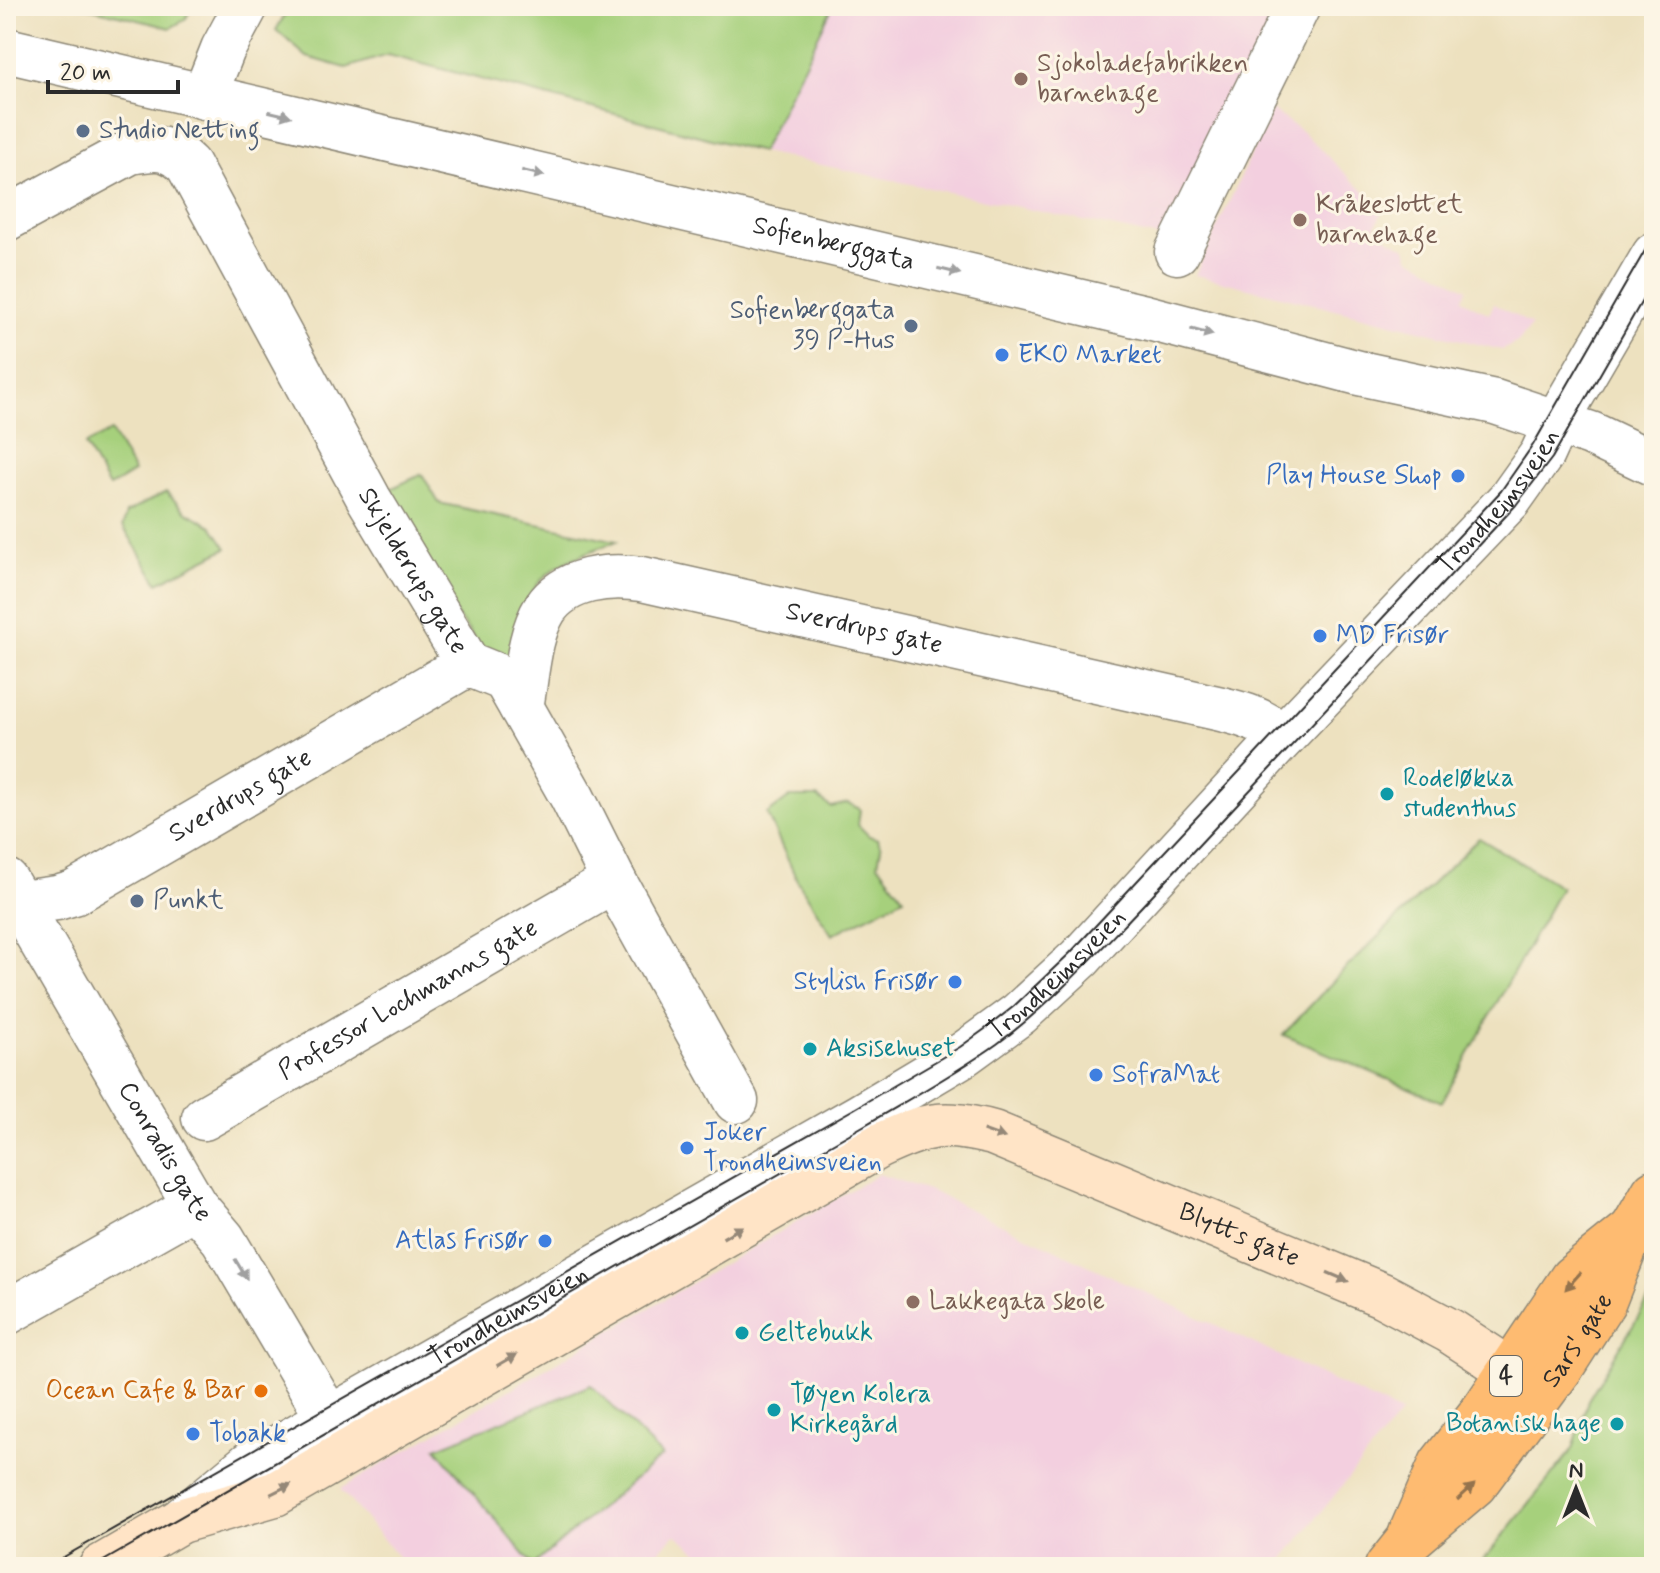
<svg xmlns="http://www.w3.org/2000/svg" width="1660" height="1573" font-family="Mynerve,sans-serif">
<style>
.built{fill:#f3cfdf}
.green{fill:#a6d07b;stroke:#687e53;stroke-width:2}
.lines{fill:none;stroke-linecap:round;stroke-linejoin:round}
.street-casing{stroke:#8c8675;stroke-width:47}
.secondary-casing{stroke:#8c8675;stroke-width:47}
.primary-casing{stroke:#8c8675;stroke-width:47}
.street{stroke:#fff;stroke-width:44}
.secondary{stroke:#ffe4c6;stroke-width:44}
.primary{stroke:#febb71;stroke-width:44}
.tram{stroke:#2b2b2b;stroke-width:2}
.oneway{fill:#a0a0a0}
.oneway2{fill:#958878}
.oneway3{fill:#94734e}
.education-dot{fill:#8d6e63;stroke:#fcf5e5;stroke-width:3}
.service-dot{fill:#5c6f8a;stroke:#fcf5e5;stroke-width:3}
.shop-dot{fill:#3f7fe0;stroke:#fcf5e5;stroke-width:3}
.culture-dot{fill:#0f9aa8;stroke:#fcf5e5;stroke-width:3}
.food-dot{fill:#e8710a;stroke:#fcf5e5;stroke-width:3}
.labels{text-anchor:middle;dominant-baseline:central;stroke-width:6;stroke-linejoin:round;paint-order:stroke}
.shield{fill:#fcf5e5;stroke:#6a6863;stroke-width:2}
.shield-label{font-size:24px;font-weight:bold;fill:#2b2b2b}
.education-label{font-size:26px;fill:#785e54;stroke:#fcf5e5;text-anchor:start}
.service-label{font-size:26px;fill:#4e5e75;stroke:#fcf5e5;text-anchor:start}
.street-label{font-size:26px;fill:#2b2b2b;stroke:#fcf5e5}
.shop-label{font-size:26px;fill:#366cbe;stroke:#fcf5e5;text-anchor:start}
.culture-label{font-size:26px;fill:#0d838f;stroke:#fcf5e5;text-anchor:start}
.food-label{font-size:26px;fill:#c56008;stroke:#fcf5e5;text-anchor:end}
</style>
<rect width="100%" height="100%" fill="#fcf5e5"/>
<filter id="ink" filterUnits="userSpaceOnUse"><feTurbulence type="fractalNoise" baseFrequency=".0125" numOctaves="2"/><feDisplacementMap in="SourceGraphic" scale="16" xChannelSelector="R" yChannelSelector="G"/><feConvolveMatrix kernelMatrix="1 2 1 2 8 2 1 2 1" color-interpolation-filters="sRGB"/></filter>
<filter id="wash" filterUnits="userSpaceOnUse"><feTurbulence type="fractalNoise" baseFrequency=".006" numOctaves="4" result="noise"/><feDisplacementMap in="SourceGraphic" scale="32" xChannelSelector="R" yChannelSelector="G"/><feGaussianBlur stdDeviation="1.8" result="paint"/><feColorMatrix in="noise" values="0 0 0 0 0 0 0 0 0 0 0 0 0 0 0 0 0 1.4 0 .05"/><feComposite in="paint" operator="in"/></filter>
<g filter="url(#wash)">
<rect width="100%" height="100%" fill="#ede1bf"/>
<!-- built -->
<g class="built">
<polygon points="833,6 1281,6 1168,239 761,152"/>
<polygon points="1272,110 1304,133 1383,210 1374,230 1406,248 1409,257 1467,289 1462,299 1489,314 1494,304 1532,325 1518,342 1502,350 1195,275"/>
<polygon points="878,1174 931,1191 1401,1413 1277,1567 717,1567 675,1534 644,1567 407,1567 340,1489"/>
</g>
<!-- green -->
<g class="green">
<polygon points="82,6 193,6 185,20 170,28"/>
<polygon points="290,6 833,6 761,152 388,55 346,68 307,57 276,30"/>
<polygon points="111,431 134,472 109,487 85,445"/>
<path d="M422,474L439,503L617,541C590,552 556,561 537,585C527,597 511,661 505,679L369,499Z"/>
<polygon points="166,492 185,511 212,526 227,548 158,583 123,526 126,513"/>
<polygon points="790,797 817,797 831,807 848,803 860,809 858,825 869,836 878,839 881,848 878,864 904,898 832,935 797,880 767,814"/>
<polygon points="1479,838 1561,887 1442,1102 1283,1035 1340,974"/>
<polygon points="1654,1291 1654,1567 1478,1567 1573,1449 1588,1400"/>
<polygon points="591,1385 662,1456 533,1565 436,1448"/>
</g>
</g>
<g filter="url(#ink)">
<g class="lines">
<!-- street casing -->
<g class="street-casing">
<g id="street">
<path id="s1" d="M6,50L1145,317L1359,373L1495,402L1591,434L1654,464"/>
<polyline points="204,97 223,49 246,6"/>
<path id="s2" d="M6,219L130,152C157,147 169,146 188,165L369,499L468,664L505,679L521,707L572,797L614,881L736,1101"/>
<polyline points="1177,252 1298,6"/>
<path id="s3" d="M521,707C527,677 528,636 545,609C566,578 609,574 642,579L1186,701C1219,709 1257,713 1283,737"/>
<path id="s4" d="M6,881L195,1206L223,1239L330,1420"/>
<path id="s5" d="M6,905L57,898L74,893L468,664"/>
<path id="s6" d="M204,1118L614,881"/>
<polyline points="6,1313 195,1206"/>
<path id="s7" d="M180,1521L249,1464L860,1116L964,1054L1019,1014L1080,958L1283,737L1510,499L1542,454L1557,421L1654,255"/>
</g>
</g>
<!-- secondary casing -->
<g class="secondary-casing">
<g id="secondary">
<path id="s8" d="M101,1567L180,1521L275,1494L879,1146C926,1124 942,1120 993,1133L1382,1295L1450,1331L1542,1391"/>
</g>
</g>
<!-- primary casing -->
<g class="primary-casing">
<g id="primary">
<polyline points="1411,1533 1441,1464 1485,1408 1572,1278 1629,1232"/>
<path id="s9" d="M1387,1567L1407,1542L1475,1484L1561,1368L1604,1301L1632,1230L1654,1192"/>
</g>
</g>
<!-- street -->
<use href="#street" class="street"/>
<!-- secondary -->
<use href="#secondary" class="secondary"/>
<!-- primary -->
<use href="#primary" class="primary"/>
<!-- tram -->
<g class="tram">
<polyline points="46,1567 854,1109 960,1047 985,1029 1013,1007 1070,953 1501,491 1533,445 1654,235"/>
<path d="M93,1567L865,1125C909,1099 955,1074 997,1044C1050,1005 1095,955 1141,907L1516,505L1552,458L1654,280"/>
</g>
</g>
<!-- one-way arrows -->
<defs><path id="oneway-solid" d="M-6-.8H1V-3.2L6.5 0L1 3.2V.8H-6Z" transform="scale(2)"/></defs>
<g class="oneway">
<use href="#oneway-solid" transform="translate(280 114) rotate(13)"/>
<use href="#oneway-solid" transform="translate(533 173) rotate(13)"/>
<use href="#oneway-solid" transform="translate(949 271) rotate(13)"/>
<use href="#oneway-solid" transform="translate(1202 332) rotate(15)"/>
<use href="#oneway-solid" transform="translate(241 1269) rotate(59)"/>
</g>
<g class="oneway2">
<use href="#oneway-solid" transform="translate(994 1134) rotate(19)"/>
<use href="#oneway-solid" transform="translate(733 1232) rotate(-30)"/>
<use href="#oneway-solid" transform="translate(1338 1277) rotate(23)"/>
<use href="#oneway-solid" transform="translate(507 1360) rotate(-30)"/>
<use href="#oneway-solid" transform="translate(281 1489) rotate(-27)"/>
</g>
<g class="oneway3">
<use href="#oneway-solid" transform="translate(1573 1281) rotate(132)"/>
<use href="#oneway-solid" transform="translate(1466 1492) rotate(-42)"/>
</g>
</g>
<!-- markers -->
<g class="education-dot">
<circle cx="1021" cy="79" r="8"/>
<circle cx="1300" cy="220" r="8"/>
<circle cx="913" cy="1302" r="8"/>
</g>
<g class="service-dot">
<circle cx="83" cy="131" r="8"/>
<circle cx="911" cy="326" r="8"/>
<circle cx="137" cy="901" r="8"/>
</g>
<g class="shop-dot">
<circle cx="1002" cy="355" r="8"/>
<circle cx="1458" cy="476" r="8"/>
<circle cx="1320" cy="636" r="8"/>
<circle cx="955" cy="982" r="8"/>
<circle cx="1096" cy="1075" r="8"/>
<circle cx="687" cy="1148" r="8"/>
<circle cx="545" cy="1241" r="8"/>
<circle cx="193" cy="1434" r="8"/>
</g>
<g class="culture-dot">
<circle cx="1387" cy="794" r="8"/>
<circle cx="810" cy="1049" r="8"/>
<circle cx="742" cy="1333" r="8"/>
<circle cx="774" cy="1410" r="8"/>
<circle cx="1617" cy="1424" r="8"/>
</g>
<circle class="food-dot" cx="261" cy="1391" r="8"/>
<g class="labels">
<!-- shield labels -->
<rect class="shield" x="1490" y="1356" width="32" height="40" rx="6"/>
<g class="shield-label">
<text x="1506" y="1376">4</text>
</g>
<!-- education labels -->
<g class="education-label">
<text x="1037" y="64">Sjokoladefabrikken<tspan x="1037" dy="30">barnehage</tspan></text>
<text x="1316" y="205">Kråkeslottet<tspan x="1316" dy="30">barnehage</tspan></text>
<text x="929" y="1302">Lakkegata skole</text>
</g>
<!-- service labels -->
<g class="service-label">
<text x="99" y="131">Studio Netting</text>
<text x="895" y="311" text-anchor="end">Sofienberggata<tspan x="895" dy="30">39 P-Hus</tspan></text>
<text x="153" y="901">Punkt</text>
</g>
<!-- street labels -->
<g class="street-label">
<text stroke="none"><textPath href="#s1" startOffset="850">Sofienberggata</textPath></text>
<text stroke="none"><textPath href="#s7" startOffset="1684">Trondheimsveien</textPath></text>
<text stroke="none"><textPath href="#s2" startOffset="668">Skjelderups gate</textPath></text>
<text stroke="none"><textPath href="#s3" startOffset="436">Sverdrups gate</textPath></text>
<text stroke="none"><textPath href="#s5" startOffset="262">Sverdrups gate</textPath></text>
<text stroke="none"><textPath href="#s7" startOffset="1036">Trondheimsveien</textPath></text>
<text stroke="none"><textPath href="#s6" startOffset="236">Professor Lochmanns gate</textPath></text>
<text stroke="none"><textPath href="#s4" startOffset="314">Conradis gate</textPath></text>
<text stroke="none"><textPath href="#s8" startOffset="1272">Blytts gate</textPath></text>
<text stroke="none"><textPath href="#s7" startOffset="388">Trondheimsveien</textPath></text>
<text stroke="none"><textPath href="#s9" startOffset="298">Sars' gate</textPath></text>
</g>
<!-- shop labels -->
<g class="shop-label">
<text x="1018" y="355">EKO Market</text>
<text x="1442" y="476" text-anchor="end">Play House Shop</text>
<text x="1336" y="636">MD Frisør</text>
<text x="939" y="982" text-anchor="end">Stylish Frisør</text>
<text x="1112" y="1075">SofraMat</text>
<text x="703" y="1133">Joker<tspan x="703" dy="30">Trondheimsveien</tspan></text>
<text x="529" y="1241" text-anchor="end">Atlas Frisør</text>
<text x="209" y="1434">Tobakk</text>
</g>
<!-- culture labels -->
<g class="culture-label">
<text x="1403" y="779">Rodeløkka<tspan x="1403" dy="30">studenthus</tspan></text>
<text x="826" y="1049">Aksisehuset</text>
<text x="758" y="1333">Geltebukk</text>
<text x="790" y="1395">Tøyen Kolera<tspan x="790" dy="30">Kirkegård</tspan></text>
<text x="1601" y="1424" text-anchor="end">Botanisk hage</text>
</g>
<!-- food labels -->
<g class="food-label">
<text x="245" y="1391">Ocean Cafe &amp; Bar</text>
</g>
</g>
<!-- margin -->
<rect width="1660" height="1573" fill="none" stroke="#fcf5e5" stroke-width="32"/>
<!-- north arrow -->
<g transform="translate(1576 1489)" stroke="#fcf5e5" stroke-width="6" paint-order="stroke">
<path d="M0-6L14 30L0 20L-14 30Z" fill="#2b2b2b"/>
<text y="-12" font-size="22" font-weight="bold" text-anchor="middle" fill="#2b2b2b">N</text>
</g>
<!-- scale -->
<path d="M48 80v12h130v-12" fill="none" stroke="#2b2b2b" stroke-width="4"/>
<text x="60" y="80" font-size="24" fill="#2b2b2b" stroke="#fcf5e5" stroke-width="6" paint-order="stroke">20 m</text>
</svg>
